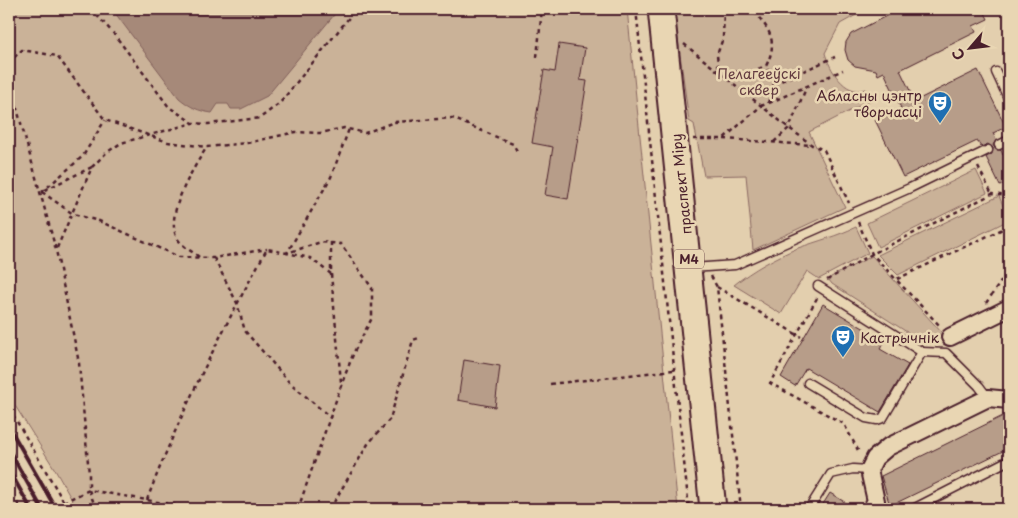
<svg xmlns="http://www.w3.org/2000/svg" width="1018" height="518" font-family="'Playpen Sans',sans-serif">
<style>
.green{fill:#cab298;stroke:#8a6862}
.water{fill:#a68979;stroke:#815f5a}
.building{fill:#b79d89;stroke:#4a1f2b}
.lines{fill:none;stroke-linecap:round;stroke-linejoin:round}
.lane-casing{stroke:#4a1f2b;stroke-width:11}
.street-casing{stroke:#4a1f2b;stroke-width:20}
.primary-casing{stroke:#4a1f2b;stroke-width:29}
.path{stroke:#4a1f2b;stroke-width:2.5;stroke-dasharray:4 4;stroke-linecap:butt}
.lane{stroke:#e9d6b3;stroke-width:8}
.street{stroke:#e9d6b3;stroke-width:16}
.primary{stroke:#e9d6b3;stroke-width:25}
.rail{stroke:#4a1f2b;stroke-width:4}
.labels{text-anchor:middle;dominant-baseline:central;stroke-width:5;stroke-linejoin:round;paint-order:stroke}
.shield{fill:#e9d6b3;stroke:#7a5654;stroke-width:1}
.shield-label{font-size:12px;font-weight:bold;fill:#4a1f2b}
.park-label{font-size:14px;fill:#643c41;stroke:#e9d6b3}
.poi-label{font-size:14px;fill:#4a1f2b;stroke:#e9d6b3;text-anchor:end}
.street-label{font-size:14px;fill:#4a1f2b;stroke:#e9d6b3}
</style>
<rect width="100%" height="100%" fill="#e3cfae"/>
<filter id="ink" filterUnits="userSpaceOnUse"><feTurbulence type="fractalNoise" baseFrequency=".02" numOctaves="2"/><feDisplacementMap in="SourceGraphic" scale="10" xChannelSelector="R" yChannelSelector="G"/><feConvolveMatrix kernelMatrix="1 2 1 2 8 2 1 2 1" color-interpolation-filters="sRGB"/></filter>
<g filter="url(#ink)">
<!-- green -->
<g class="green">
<polygon points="9,9 627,9 678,509 77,509 54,468 9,396"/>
<path d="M674,9H867L840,24L825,53C829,68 845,97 865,89L871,100L809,132L845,207L753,250L746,175L704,176L694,124L689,121Z"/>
<polygon points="976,170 987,193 878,247 867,223"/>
<polygon points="999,196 1009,220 898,275 878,255"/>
<path d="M856,227L868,253L819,279L807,271L781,314L734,285C752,270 776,257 798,248C818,241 837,236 856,227Z"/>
<polygon points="872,256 943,334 924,343 832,284 829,280 831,277"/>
</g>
<!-- water -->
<path class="water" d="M116,9H339L267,96L241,109H231L228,104H218L212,113C198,111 190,107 179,98L115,13Z"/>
<!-- building -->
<g class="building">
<polygon points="900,9 983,9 988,19 973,26 976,32 900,70 915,101 978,70 1006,127 993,133 996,140 993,145 996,150 1001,150 1003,155 1009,152 1009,182 1000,186 986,157 992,154 993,148 988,144 981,147 977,141 903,177 875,120 901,108 884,72 878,75 876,70 855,66 848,60 845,50 846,42 851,34"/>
<polygon points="559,44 585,48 580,80 587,81 568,199 545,195 553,147 532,143 544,70 555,72"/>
<polygon points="823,304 885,341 880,349 908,365 880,412 806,368 795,386 781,377"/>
<polygon points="464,360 500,366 495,407 458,400"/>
<polygon points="1009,413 1009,448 890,506 881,476"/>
<polygon points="830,493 856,509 820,509"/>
</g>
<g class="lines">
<!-- lane casing -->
<g class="lane-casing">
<g id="lane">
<polyline points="996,72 1009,100"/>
<polyline points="999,145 1009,140"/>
<polyline points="692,268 735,265 910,188 988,150"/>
<polyline points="922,352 946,353 979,386 988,398"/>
<polyline points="808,383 866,418 877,420 883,418 922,352 818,286"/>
<polyline points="809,509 831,474 853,469 869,470"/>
<polyline points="913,509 1009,460"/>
</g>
</g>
<!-- street casing -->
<g class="street-casing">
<g id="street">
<polyline points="950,337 1009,308"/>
<polyline points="871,509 876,501 869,470 875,458 888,447 988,398 1009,400"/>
</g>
</g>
<!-- primary casing -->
<g class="primary-casing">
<polyline id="primary" points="661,9 713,509"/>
</g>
<!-- path -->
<g class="path">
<polyline points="91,9 114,34 169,107 193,123 208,124 260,118 280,103 356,9"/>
<polyline points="636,9 689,509"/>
<polyline points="724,9 723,38 717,55 719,72 750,72 766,66"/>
<polyline points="684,44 789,128 812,145 824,150 849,203"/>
<polyline points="537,57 542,9"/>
<polyline points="774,84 835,57"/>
<polyline points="769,103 843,70"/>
<path d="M693,139H723L761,106L768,103L774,84L766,66C779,40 769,29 752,9"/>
<polyline points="724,139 811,145"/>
<polyline points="774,142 789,128 807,86"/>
<polyline points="978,167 992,194"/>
<polyline points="45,190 92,167"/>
<polyline points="42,192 73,214 99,221 179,257 214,258 267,249"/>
<polyline points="42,192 83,156 105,120"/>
<polyline points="1006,195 1009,202"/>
<polyline points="858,222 872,254 940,326"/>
<polyline points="331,242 331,274 341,382"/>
<polyline points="57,248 92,167 106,153 121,143 193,123"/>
<path d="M199,257C193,252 185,248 180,242C160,220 194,167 207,147"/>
<polyline points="214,258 237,303 245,331 289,382 331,418"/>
<polyline points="331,274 310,258 287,253 331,177 349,129"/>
<polyline points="711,276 717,287 741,509"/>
<polyline points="897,279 1009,226"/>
<polyline points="827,280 872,254 992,194 1009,196"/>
<polyline points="717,287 801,337"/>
<polyline points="817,298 770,383 844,424 860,454"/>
<polyline points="986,303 1009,270"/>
<polyline points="550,384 674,370"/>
<polyline points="9,408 68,509"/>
<polyline points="9,489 21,509"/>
<path d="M147,500C180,413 222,330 267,249L287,253L321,242L341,244L372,288V318L354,352L342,383L298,509"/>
<polyline points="49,509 89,490 198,509"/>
<polyline points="96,509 89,490 89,474 79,363 56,250 16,105 9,62 22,50 57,56 105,120 168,142 207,147 247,143 296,132 320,133 344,128 365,133 394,122 452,118 513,144 517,151"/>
<polyline points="293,509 298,508"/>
<polyline points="330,509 368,444 390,419 413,340 419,338"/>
</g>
<!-- lane -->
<use href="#lane" class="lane"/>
<!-- street -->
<use href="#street" class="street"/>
<!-- primary -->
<use href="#primary" class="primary"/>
<!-- rail -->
<g class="rail">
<polyline points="9,427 56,509"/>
<polyline points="9,450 42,509"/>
<polyline points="9,470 31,509"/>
</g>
</g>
</g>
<!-- icons -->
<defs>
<g id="theatre-pin" transform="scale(1.25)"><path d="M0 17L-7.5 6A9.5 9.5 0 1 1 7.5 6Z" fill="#1f6fb2" stroke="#e9d6b3"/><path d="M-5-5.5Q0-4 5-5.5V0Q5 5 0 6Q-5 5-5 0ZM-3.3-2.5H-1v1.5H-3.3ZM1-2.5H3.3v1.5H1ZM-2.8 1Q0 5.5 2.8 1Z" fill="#fff"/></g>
</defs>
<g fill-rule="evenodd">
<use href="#theatre-pin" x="940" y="103"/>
<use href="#theatre-pin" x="843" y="337"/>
</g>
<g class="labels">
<!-- shield labels -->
<rect class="shield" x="674" y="249.5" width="30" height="19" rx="4"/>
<g class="shield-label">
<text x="689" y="259">М4</text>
</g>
<!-- park labels -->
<g class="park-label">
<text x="759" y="73">Пелагееўскі<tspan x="759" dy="16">сквер</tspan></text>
</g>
<!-- poi labels -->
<g class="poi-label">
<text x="922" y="95">Абласны цэнтр<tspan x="922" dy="16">творчасці</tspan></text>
<text x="860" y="337" text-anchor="start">Кастрычнік</text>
</g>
<!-- street labels -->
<g class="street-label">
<text transform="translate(681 184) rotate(-96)">праспект Міру</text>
</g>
</g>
<!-- margin -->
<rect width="1018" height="518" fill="none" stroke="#e9d6b3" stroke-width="30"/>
<rect x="15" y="15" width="988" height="488" fill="none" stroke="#4a1f2b" stroke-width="2" filter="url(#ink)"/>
<!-- north arrow -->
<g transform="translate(970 48) rotate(242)" stroke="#e9d6b3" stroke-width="4" paint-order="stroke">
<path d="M0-4L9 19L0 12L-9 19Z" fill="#4a1f2b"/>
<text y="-8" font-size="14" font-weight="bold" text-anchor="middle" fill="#4a1f2b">С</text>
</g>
</svg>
